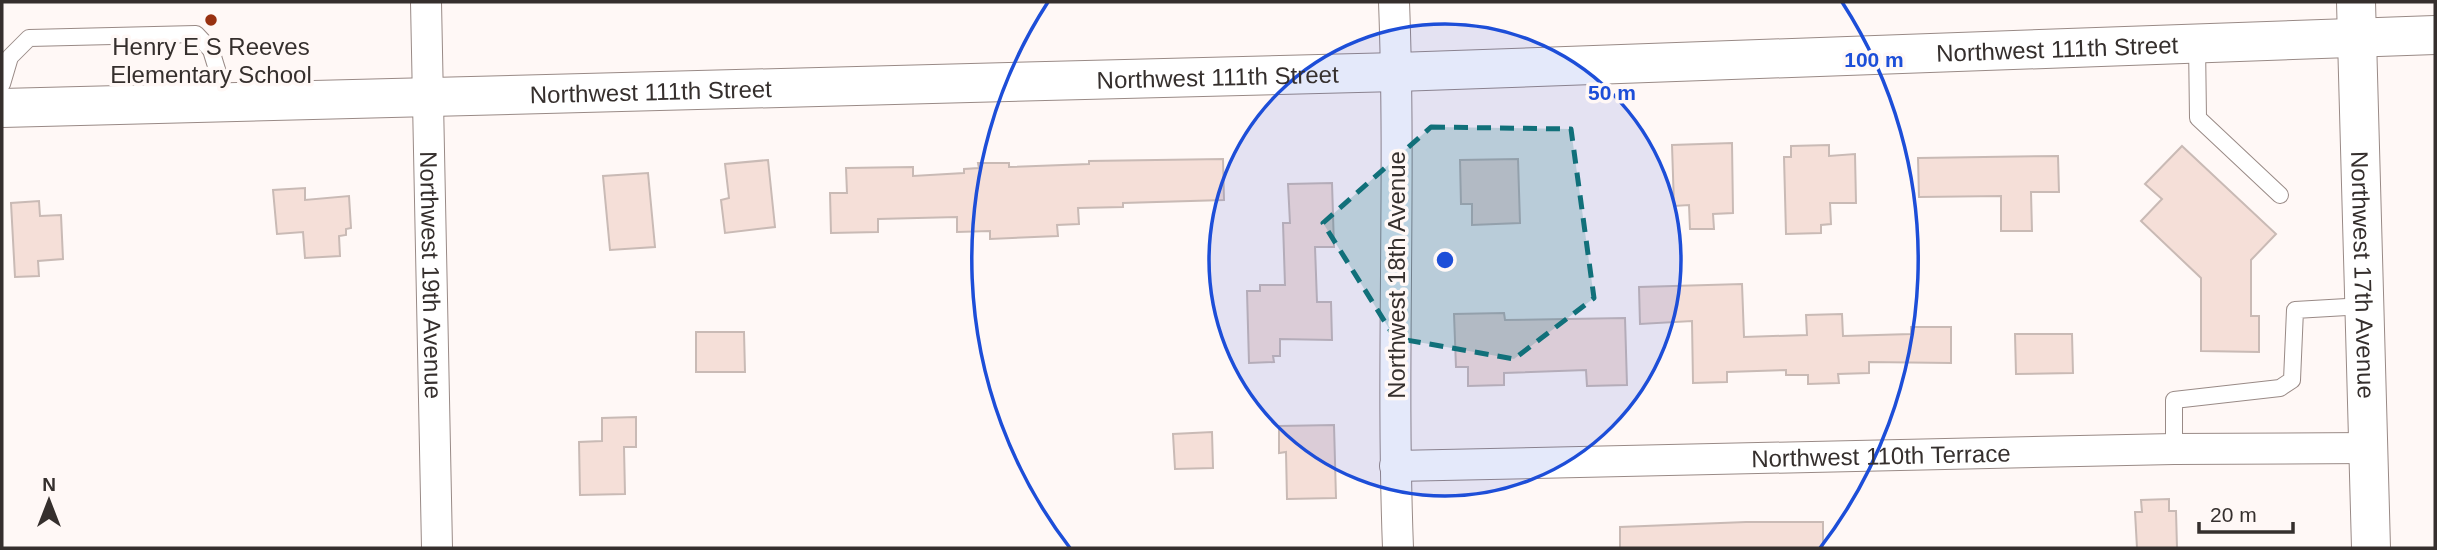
<svg xmlns="http://www.w3.org/2000/svg" width="2437" height="550" font-family="Arial,sans-serif">
<style>
.building{fill:#f5dfd8;stroke:#c9bab5;stroke-width:2}
.lines{fill:none;stroke-linecap:round;stroke-linejoin:round}
.lane-casing{stroke:#998a86;stroke-width:18}
.street-casing{stroke:#998a86;stroke-width:32}
.secondary-casing{stroke:#998a86;stroke-width:40}
.lane{stroke:#fff;stroke-width:16}
.street{stroke:#fff;stroke-width:30}
.secondary{stroke:#fff;stroke-width:38}
.marked{fill:#0f766e;fill-opacity:0.2;stroke:#0f766e;stroke-width:5;stroke-dasharray:14 9;stroke-linejoin:round}
.ring{fill:none;stroke:#1d4ed8;stroke-width:3.5}
.poi-dot{fill:#983110;stroke:#fff8f6;stroke-width:2.5}
.labels{text-anchor:middle;dominant-baseline:central;stroke-width:7;stroke-linejoin:round;paint-order:stroke}
.poi-label{font-size:24px;fill:#352f2d;stroke:#fff8f6}
.street-label{font-size:24px;fill:#352f2d;stroke:#fff8f6}
.centre{fill:#1d4ed8;stroke:#fff8f6;stroke-width:3.5}
.ring-label{font-size:21px;text-anchor:middle;font-weight:bold;fill:#1d4ed8;stroke:#fff8f6;stroke-width:7;stroke-linejoin:round;paint-order:stroke}
</style>
<rect width="100%" height="100%" fill="#fff8f6"/>
<!-- building -->
<g class="building">
<polygon points="1732,143 1733,213 1713,214 1714,229 1690,229 1689,205 1674,206 1672,145"/>
<polygon points="1829,145 1829,156 1855,154 1856,203 1830,203 1831,224 1821,225 1821,233 1786,234 1784,157 1791,157 1791,146"/>
<polygon points="2182,146 2276,234 2251,260 2251,316 2259,316 2259,352 2201,351 2201,278 2141,221 2162,199 2145,184"/>
<polygon points="2058,156 2059,192 2031,192 2032,231 2001,231 2001,196 1919,197 1918,158"/>
<polygon points="1223,159 1224,200 1123,203 1123,207 1078,208 1079,224 1057,225 1058,236 990,239 990,231 957,232 957,217 878,219 878,232 831,233 830,193 847,193 846,168 913,167 913,176 964,173 964,169 979,168 978,163 1009,163 1009,167 1089,164 1089,161"/>
<polygon points="1518,159 1520,223 1472,225 1472,204 1461,204 1460,160"/>
<polygon points="768,160 775,227 725,233 721,200 729,198 725,164"/>
<polygon points="648,173 655,247 610,250 603,176"/>
<polygon points="1332,183 1334,247 1315,247 1317,302 1331,302 1332,340 1280,339 1280,356 1273,356 1274,362 1249,363 1247,291 1260,291 1260,285 1285,285 1283,223 1290,223 1288,184"/>
<polygon points="305,188 305,200 349,196 351,228 346,229 346,235 339,236 340,256 305,258 303,232 277,234 273,190"/>
<polygon points="39,201 40,216 61,215 63,259 38,261 39,276 15,277 11,203"/>
<polygon points="1742,284 1744,337 1807,335 1806,315 1842,314 1843,336 1911,334 1911,327 1951,327 1951,363 1869,362 1869,373 1838,374 1839,383 1808,384 1808,375 1786,375 1786,370 1727,372 1727,382 1693,383 1692,321 1640,324 1639,287"/>
<polygon points="1504,313 1505,320 1625,318 1627,385 1587,386 1586,370 1504,373 1504,385 1468,386 1468,367 1456,367 1454,314"/>
<polygon points="696,332 744,332 745,372 696,372"/>
<polygon points="2015,334 2072,334 2073,373 2016,374"/>
<polygon points="636,417 636,447 624,447 625,494 580,495 579,442 602,441 602,418"/>
<polygon points="1334,425 1336,498 1287,499 1286,452 1279,453 1279,426"/>
<polygon points="1212,432 1213,468 1175,469 1173,434"/>
<polygon points="2169,499 2169,511 2176,511 2177,548 2137,548 2135,512 2142,512 2141,500"/>
<polygon points="1746,522 1823,522 1823,548 1620,548 1620,527"/>
</g>
<g class="lines">
<!-- lane casing -->
<g class="lane-casing">
<g id="lane">
<polyline points="2197,43 2198,118 2280,195"/>
<polyline points="2,84 10,57 29,38 196,34 211,50 227,102"/>
<polyline points="2174,449 2174,400 2280,388 2292,380 2295,310 2364,306"/>
</g>
</g>
<!-- street casing -->
<g class="street-casing">
<g id="street">
<path id="s1" d="M426,2L437,548"/>
<path d="M1394,2C1401,184 1391,366 1398,548"/>
<path id="s2" d="M1395,466L2174,449L2369,448"/>
</g>
</g>
<!-- secondary casing -->
<g class="secondary-casing">
<g id="secondary">
<path id="s3" d="M2356,2L2371,548"/>
<path id="s4" d="M2,108L1397,72L2435,35"/>
</g>
</g>
<!-- lane -->
<use href="#lane" class="lane"/>
<!-- street -->
<use href="#street" class="street"/>
<!-- secondary -->
<use href="#secondary" class="secondary"/>
</g>
<!-- marked area -->
<path class="marked" d="M1431,127L1571,129L1594,298L1514,359L1395,338L1323,223Z"/>
<!-- distance rings -->
<circle cx="1445" cy="260" r="236" fill="#1d4ed8" fill-opacity=".12"/>
<g class="ring">
<circle cx="1445" cy="260" r="236"/>
<path d="M1070 548A473 473 0 0 1 1048 2M1842 2A473 473 0 0 1 1820 548"/>
</g>
<!-- markers -->
<circle class="poi-dot" cx="211" cy="20" r="7"/>
<g class="labels">
<!-- poi labels -->
<g class="poi-label">
<text x="211" y="46">Henry E S Reeves<tspan x="211" dy="28">Elementary School</tspan></text>
</g>
<!-- street labels -->
<g class="street-label">
<text stroke="none"><textPath href="#s4" startOffset="2056">Northwest 111th Street</textPath></text>
<text stroke="none"><textPath href="#s4" startOffset="1216">Northwest 111th Street</textPath></text>
<text stroke="none"><textPath href="#s4" startOffset="649">Northwest 111th Street</textPath></text>
<text stroke="none"><textPath href="#s1" startOffset="273">Northwest 19th Avenue</textPath></text>
<text transform="translate(1396 275) rotate(-90)">Northwest 18th Avenue</text>
<text stroke="none"><textPath href="#s3" startOffset="273">Northwest 17th Avenue</textPath></text>
<text stroke="none"><textPath href="#s2" startOffset="486">Northwest 110th Terrace</textPath></text>
</g>
</g>
<circle cx="1445" cy="260" r="10" class="centre"/>
<g class="ring-label">
<text x="1874" y="67">100 m</text>
<text x="1612" y="100">50 m</text>
</g>
<!-- border -->
<rect width="2437" height="550" fill="none" stroke="#352f2d" stroke-width="7"/>
<!-- north arrow -->
<g transform="translate(49 501)" stroke="#fff8f6" stroke-width="5" paint-order="stroke">
<path d="M0-5L12 26L0 18L-12 26Z" fill="#352f2d"/>
<text y="-10" font-size="19" font-weight="bold" text-anchor="middle" fill="#352f2d">N</text>
</g>
<!-- scale -->
<path d="M2199 522v10h94v-10" fill="none" stroke="#352f2d" stroke-width="3.5"/>
<text x="2210" y="522" font-size="21" fill="#352f2d" stroke="#fff8f6" stroke-width="5" paint-order="stroke">20 m</text>
</svg>
